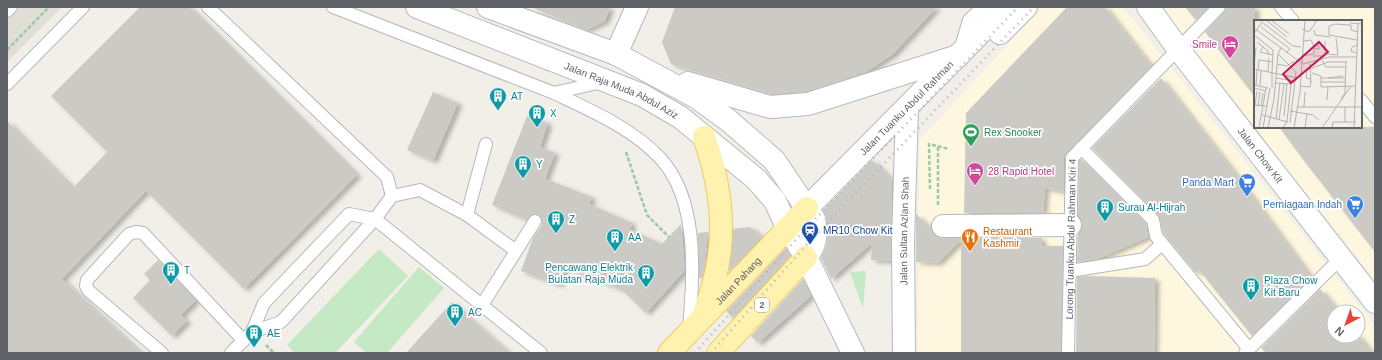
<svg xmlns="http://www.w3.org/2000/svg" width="1382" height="360" font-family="Arial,sans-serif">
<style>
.commercial{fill:#fef7e0;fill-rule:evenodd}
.education{fill:#e1ded6}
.green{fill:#c5e8c5}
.building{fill:#cccac5;filter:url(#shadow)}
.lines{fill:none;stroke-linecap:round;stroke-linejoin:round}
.lane-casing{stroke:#b5b8bc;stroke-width:14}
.street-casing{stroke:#b5b8bc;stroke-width:24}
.secondary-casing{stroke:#b6babf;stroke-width:24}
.primary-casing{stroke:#f2c960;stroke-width:24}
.path{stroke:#9cc7a9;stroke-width:2.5;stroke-dasharray:4 2;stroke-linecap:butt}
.lane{stroke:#fff;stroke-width:12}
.street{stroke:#fff;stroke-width:22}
.secondary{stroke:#fff;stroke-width:22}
.primary{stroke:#fff2af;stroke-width:22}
.rail{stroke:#b6b7b8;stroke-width:3;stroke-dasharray:1 5;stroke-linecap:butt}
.labels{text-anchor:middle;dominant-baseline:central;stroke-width:3.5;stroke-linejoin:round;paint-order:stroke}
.shield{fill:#fff;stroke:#8f9295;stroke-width:1}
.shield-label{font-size:9px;font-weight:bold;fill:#5f6368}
.hotel-label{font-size:10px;fill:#b23c85;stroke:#fff;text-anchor:end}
.street-label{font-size:10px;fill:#5f6368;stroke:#fff}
.culture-label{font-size:10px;fill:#0d838f;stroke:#fff;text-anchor:start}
.leisure-label{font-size:10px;fill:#27864d;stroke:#fff;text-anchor:start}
.shop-label{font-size:10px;fill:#366cbe;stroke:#fff;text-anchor:end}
.transit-label{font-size:10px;fill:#164399;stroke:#fff;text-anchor:start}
.food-label{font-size:10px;fill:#c56008;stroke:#fff;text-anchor:start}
.inset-road{fill:none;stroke:#b3b3b1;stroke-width:1}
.view{fill:#c2185b;fill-opacity:0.15;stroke:#c2185b;stroke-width:2}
.inset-edge{fill:none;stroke:#5f6368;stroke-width:2}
</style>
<defs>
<filter id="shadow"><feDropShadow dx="4.5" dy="2.5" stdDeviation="2" flood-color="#0004"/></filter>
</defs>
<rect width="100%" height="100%" fill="#f1efe8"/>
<!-- commercial -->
<g class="commercial">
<path d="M1042,7H1123L1375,326V353H918L919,141ZM1334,312H1358V336H1334Z"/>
<path d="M1160,7H1375V280ZM1255,21H1361V127H1255Z"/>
</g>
<!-- education -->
<polygon class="education" points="7,7 62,7 7,62"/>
<!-- green -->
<g class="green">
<polygon points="379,249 408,276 335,353 295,353 287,345"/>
<polygon points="419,267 444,288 387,353 367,353 354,342"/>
<polygon points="866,271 863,309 850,272"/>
</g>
<!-- building -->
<g class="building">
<polygon points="140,7 189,7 357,175 244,289 146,191 62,279 141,353 7,353 7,121 73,188 107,152 51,96"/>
<polygon points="531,7 610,7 605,21 586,30"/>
<polygon points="675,7 937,7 893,54 866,72 806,92 771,94 671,64 662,42"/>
<polygon points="1067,7 1105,7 1151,66 1067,153 1064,158 1064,192 1045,188 1043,213 964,213 966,113"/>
<polygon points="1185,7 1209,7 1196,20"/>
<polygon points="1226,7 1255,7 1255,97 1205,32 1224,12"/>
<polygon points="1161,78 1234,172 1311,277 1252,336 1199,270 1196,273 1163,233 1158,215 1092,148"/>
<polygon points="433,92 458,103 433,161 407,150"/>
<polygon points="527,116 548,123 540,147 555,153 545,179 592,197 589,204 632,223 630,230 662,244 681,224 685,270 646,313 622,290 566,267 559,285 521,271 533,238 542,225 542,218 535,214 531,215 527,220 492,205"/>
<polygon points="1279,127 1375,127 1375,252 1305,162"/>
<polygon points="1081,159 1146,224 1148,237 1097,259 1077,262 1078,234 1082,225 1078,216 1079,161"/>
<polygon points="872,160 892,180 891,261 871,260 872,243 831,279 821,258 826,247 828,235 826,217 823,210"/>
<polygon points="916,214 931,228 937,237 943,238 1042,238 1042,246 1063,246 1061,353 961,353 961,240 938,263 916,262"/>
<polygon points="750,227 762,237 729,272 733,229"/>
<polygon points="708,232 705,264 702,279 699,277 698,233"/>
<polygon points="786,248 790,256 733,318 726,311"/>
<polygon points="158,260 196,300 181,315 187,321 172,336 133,298 150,280 144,274"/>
<polygon points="1087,276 1155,278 1154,353 1076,353 1077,277"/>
<polygon points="803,279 811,296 758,343 751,336"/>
<polygon points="1320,289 1339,312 1334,312 1334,336 1358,335 1372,353 1266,353 1261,348"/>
<polygon points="452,302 509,353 406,353"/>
</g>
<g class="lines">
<!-- lane casing -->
<g class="lane-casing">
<g id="lane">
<polyline points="208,7 387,177 392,196"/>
<polyline points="333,7 554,93 602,82"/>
<polyline points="1281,7 1293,21"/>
<polyline points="7,11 11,7"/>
<polyline points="961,47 969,20 983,7"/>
<polyline points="7,84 83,7"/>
<path d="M554,93C590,110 632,128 660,158C700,201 693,276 689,330"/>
<polyline points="1361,100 1375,117"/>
<polyline points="1081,148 1153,220 1156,236 1249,349"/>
<polyline points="467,215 516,251"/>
<polyline points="1070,271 1145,259 1162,244"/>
<polyline points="482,305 535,221"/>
<polyline points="252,332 264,303 349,214 375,219 541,353"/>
<polyline points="162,353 89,291 86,286 87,280 129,234 136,232 143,233 243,340"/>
<polyline points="231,353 252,332 281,322 375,219 392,196 420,190 467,215 486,144"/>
<path id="s1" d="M1068,353L1072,158L1219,7"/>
<polyline points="1245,353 1341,258"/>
</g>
</g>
<!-- street casing -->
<g class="street-casing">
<g id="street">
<polyline points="616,54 637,7"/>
<polyline points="943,226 1070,225"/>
</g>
</g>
<!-- secondary casing -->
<g class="secondary-casing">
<g id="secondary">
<path id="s2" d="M417,7L642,95L680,117L756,179L775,201L787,227L806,257L853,353"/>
<path d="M488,7L616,54L696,97L728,120L774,160L814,219C817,234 816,246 806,257"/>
<path id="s3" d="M1148,7L1179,50L1375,302"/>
<polyline points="1000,33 1026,7"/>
<polyline points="688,83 770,107 808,104 958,56"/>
<path id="s4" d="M807,208L1006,7"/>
<path id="s5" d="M904,353L903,241L907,108"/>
</g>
</g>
<!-- primary casing -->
<g class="primary-casing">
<g id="primary">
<path d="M704,137C725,197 728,250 705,310"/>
<path id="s6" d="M669,353L807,208"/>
<polyline points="718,353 806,257"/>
</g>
</g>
<!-- path -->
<g class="path">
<polyline points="7,50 49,7"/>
<polyline points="626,152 647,215 669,237"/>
<polyline points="930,189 929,144 949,149"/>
<polyline points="938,205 938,146"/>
<polyline points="266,345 274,353"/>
</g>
<!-- lane -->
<use href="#lane" class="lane"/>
<!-- street -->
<use href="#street" class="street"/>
<!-- secondary -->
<use href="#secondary" class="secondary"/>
<!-- primary -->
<use href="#primary" class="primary"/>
<!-- rail -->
<g class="rail">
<polyline points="695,353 801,234 1018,7"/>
<polyline points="711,353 809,242 1034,7"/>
</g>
</g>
<!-- icons -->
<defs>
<g id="hotel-pin" transform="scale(0.9)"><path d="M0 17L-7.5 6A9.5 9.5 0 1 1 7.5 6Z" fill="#d1479c" stroke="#fff"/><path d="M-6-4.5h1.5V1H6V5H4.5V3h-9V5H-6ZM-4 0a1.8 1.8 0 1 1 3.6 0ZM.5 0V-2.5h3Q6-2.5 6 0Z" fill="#fff"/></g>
<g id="building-pin" transform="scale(0.9)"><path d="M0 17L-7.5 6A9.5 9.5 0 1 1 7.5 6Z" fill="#0f9aa8" stroke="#fff"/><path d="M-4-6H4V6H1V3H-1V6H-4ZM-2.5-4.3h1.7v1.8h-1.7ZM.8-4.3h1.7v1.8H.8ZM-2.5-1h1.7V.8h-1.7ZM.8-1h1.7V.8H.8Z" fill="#fff"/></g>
<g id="stadium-pin" transform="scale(0.9)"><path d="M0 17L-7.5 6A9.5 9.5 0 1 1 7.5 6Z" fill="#2e9e5b" stroke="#fff"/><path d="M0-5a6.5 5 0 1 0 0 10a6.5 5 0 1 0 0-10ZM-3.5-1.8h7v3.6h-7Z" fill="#fff"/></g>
<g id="supermarket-pin" transform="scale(0.9)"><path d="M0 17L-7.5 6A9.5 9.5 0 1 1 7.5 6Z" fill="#3f7fe0" stroke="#fff"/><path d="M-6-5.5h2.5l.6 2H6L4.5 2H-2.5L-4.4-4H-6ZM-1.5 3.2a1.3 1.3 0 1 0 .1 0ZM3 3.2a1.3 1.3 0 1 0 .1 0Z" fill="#fff"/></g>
<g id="station-pin" transform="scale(0.9)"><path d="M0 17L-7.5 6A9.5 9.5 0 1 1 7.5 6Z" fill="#1a4fb4" stroke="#fff"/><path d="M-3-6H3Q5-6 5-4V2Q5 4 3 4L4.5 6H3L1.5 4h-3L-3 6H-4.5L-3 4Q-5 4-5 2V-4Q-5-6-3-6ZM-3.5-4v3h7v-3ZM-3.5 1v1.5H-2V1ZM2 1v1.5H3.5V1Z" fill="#fff"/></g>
<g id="restaurant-pin" transform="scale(0.9)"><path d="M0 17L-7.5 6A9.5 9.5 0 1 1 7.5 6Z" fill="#e8710a" stroke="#fff"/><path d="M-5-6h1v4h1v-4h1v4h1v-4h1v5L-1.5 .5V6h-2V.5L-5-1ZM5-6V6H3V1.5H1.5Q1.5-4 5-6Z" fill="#fff"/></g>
</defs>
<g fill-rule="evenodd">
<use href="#hotel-pin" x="1230" y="44"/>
<use href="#building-pin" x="498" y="96"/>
<use href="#building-pin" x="537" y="113"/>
<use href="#stadium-pin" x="971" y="132"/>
<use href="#building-pin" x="523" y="164"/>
<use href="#hotel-pin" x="975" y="171"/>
<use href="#supermarket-pin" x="1247" y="182"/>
<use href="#supermarket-pin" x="1355" y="204"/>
<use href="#building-pin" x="1105" y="207"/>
<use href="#building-pin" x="556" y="219"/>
<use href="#station-pin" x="810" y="230"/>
<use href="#building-pin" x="615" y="237"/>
<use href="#restaurant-pin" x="970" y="237"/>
<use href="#building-pin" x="171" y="270"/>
<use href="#building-pin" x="646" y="273"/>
<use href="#building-pin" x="1251" y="286"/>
<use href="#building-pin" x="455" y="312"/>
<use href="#building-pin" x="254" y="333"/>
</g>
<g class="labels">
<!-- shield labels -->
<rect class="shield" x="755" y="298" width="14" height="14" rx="3"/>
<g class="shield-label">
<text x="762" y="305">2</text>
</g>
<!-- hotel labels -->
<g class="hotel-label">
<text x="1217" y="44">Smile</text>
<text x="988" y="171" text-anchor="start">28 Rapid Hotel</text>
</g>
<!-- street labels -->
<g class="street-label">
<text stroke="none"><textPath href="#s2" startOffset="221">Jalan Raja Muda Abdul Aziz</textPath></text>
<text stroke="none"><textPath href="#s4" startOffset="141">Jalan Tuanku Abdul Rahman</textPath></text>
<text stroke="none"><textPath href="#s3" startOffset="186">Jalan Chow Kit</textPath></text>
<text stroke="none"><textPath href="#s5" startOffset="122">Jalan Sultan Azlan Shah</textPath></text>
<text stroke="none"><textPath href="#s1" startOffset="114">Lorong Tuanku Abdul Rahman Kiri 4</textPath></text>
<text stroke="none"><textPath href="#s6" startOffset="100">Jalan Pahang</textPath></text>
</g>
<!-- culture labels -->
<g class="culture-label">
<text x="511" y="96">AT</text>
<text x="550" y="113">X</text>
<text x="536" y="164">Y</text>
<text x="1118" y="207">Surau Al-Hijrah</text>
<text x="569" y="219">Z</text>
<text x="628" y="237">AA</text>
<text x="633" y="267" text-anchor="end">Pencawang Elektrik<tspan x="633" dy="12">Bulatan Raja Muda</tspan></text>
<text x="184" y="270">T</text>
<text x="1264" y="280">Plaza Chow<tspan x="1264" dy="12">Kit Baru</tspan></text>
<text x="468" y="312">AC</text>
<text x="267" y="333">AE</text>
</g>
<!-- leisure labels -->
<g class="leisure-label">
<text x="984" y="132">Rex Snooker</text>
</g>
<!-- shop labels -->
<g class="shop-label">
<text x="1234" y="182">Panda Mart</text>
<text x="1342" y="204">Perniagaan Indah</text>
</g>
<!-- transit labels -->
<g class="transit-label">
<text x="823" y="230">MR10 Chow Kit</text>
</g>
<!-- food labels -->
<g class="food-label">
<text x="983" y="231">Restaurant<tspan x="983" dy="12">Kashmir</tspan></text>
</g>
</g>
<!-- overview -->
<g transform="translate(1254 20)">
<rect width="108" height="108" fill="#f1efe8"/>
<path class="inset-road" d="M12,0L33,17M17,0L35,14M9,3L39,26L47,27M96,3L108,4M7,7L36,29L32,33M0,8L49,44L75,37H102M48,9L55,12L62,2L59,0M60,10L61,15L76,17M0,14L9,0M0,15L19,30L18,53M103,20L75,15V6L81,4L97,5V10L104,12M50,21L57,20L60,26H65V29L60,28M3,22L14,31L15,35M9,27L6,32L19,35M102,33L97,31L98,27L103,25M24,34L42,52L36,103M73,34L84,35L82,18M48,36L60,34V28M59,36H71V21M68,40L72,47H92M23,44L33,46L40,41M56,44L57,62M0,48L2,27M0,49L43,58M4,50L5,40L19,42M14,52L15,38M58,53L67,56V67L102,66M22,58L41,61M67,58H92M74,58L89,56M57,59L52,58L53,50L74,42H92M67,62H92M22,63L37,64L33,101L29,108M0,65L14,68M2,66L3,50M46,66L56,67L57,61M6,67L7,51M0,68L12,71M18,68V53M87,79L91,73L92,41M73,80L74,67M0,85L12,86M1,85L3,71M4,85L6,72M7,86L9,73M44,87H108M50,87L51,72M91,87V102M36,91L59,95L65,100M8,95L34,102M30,96L33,64M22,99L26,63M25,100L30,64M5,108L12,68M9,108L16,68M14,108L20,79L24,34L27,28M40,108L46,72L51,0M51,108L53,94M68,108L97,66M78,108L79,102H102M100,108L104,4"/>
<path class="view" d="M65,22L74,32L37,63L29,54Z"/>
<rect width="108" height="108" class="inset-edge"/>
</g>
<!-- border -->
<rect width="1382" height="360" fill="none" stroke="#5f6368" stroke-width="16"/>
<!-- north arrow -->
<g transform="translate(1346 324) rotate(221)"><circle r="19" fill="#ffffff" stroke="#bfc1c3"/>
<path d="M0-3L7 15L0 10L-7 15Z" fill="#ea4335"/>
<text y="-6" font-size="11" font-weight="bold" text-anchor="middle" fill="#5f6368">N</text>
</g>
</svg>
